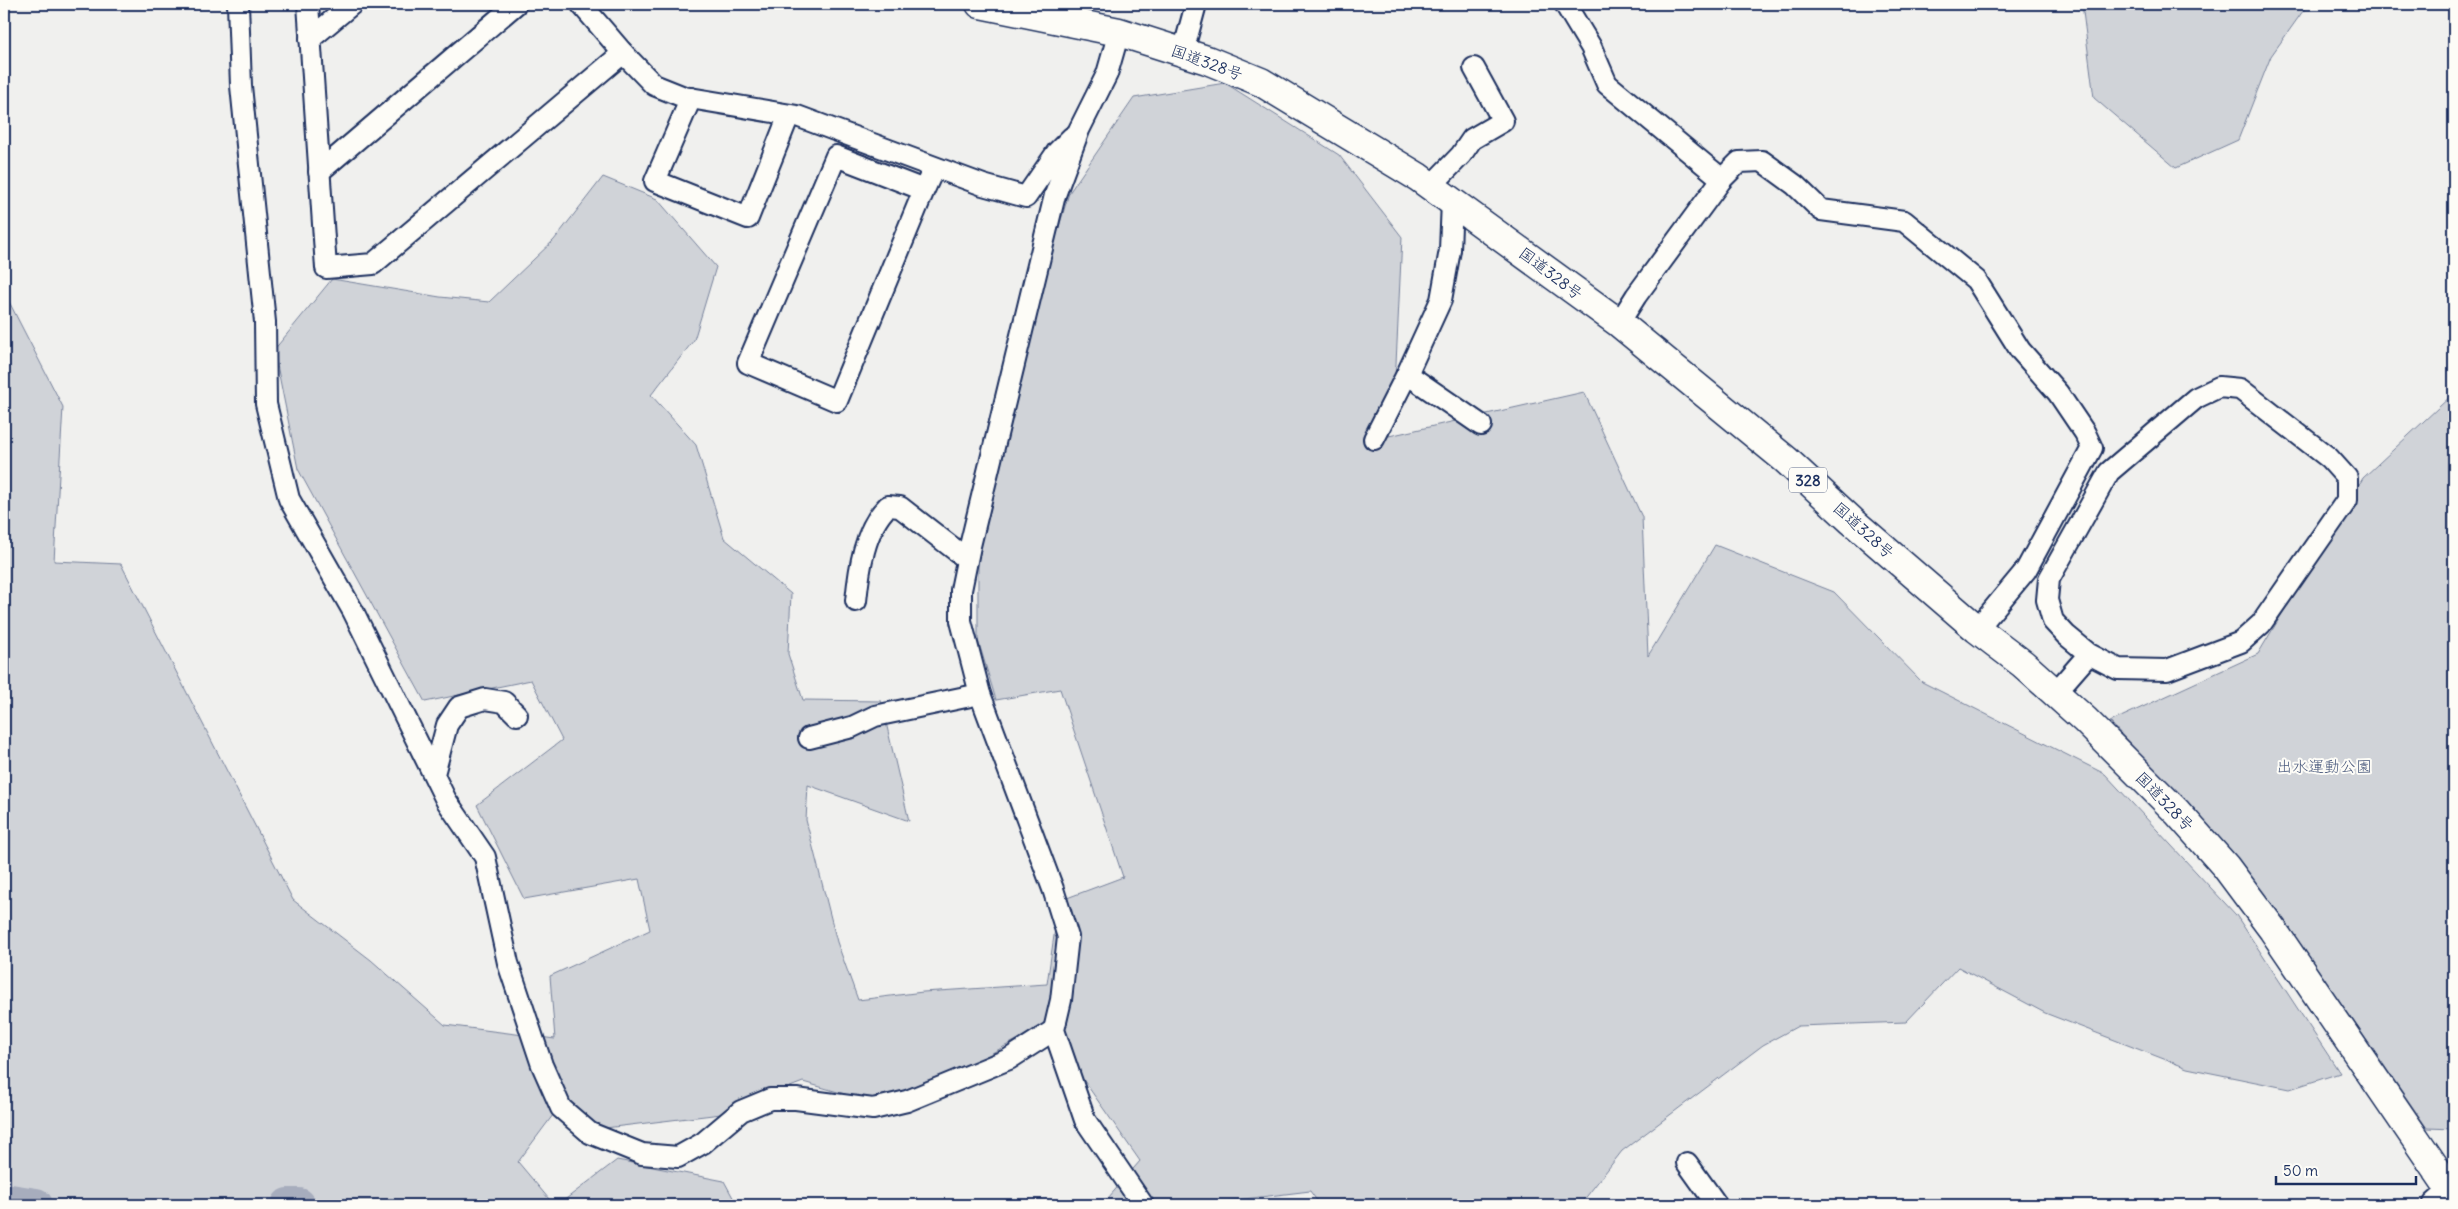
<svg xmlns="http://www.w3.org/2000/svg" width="2458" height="1209" font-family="Delius,'Klee One',sans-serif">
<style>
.green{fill:#d0d3d8;stroke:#76819b}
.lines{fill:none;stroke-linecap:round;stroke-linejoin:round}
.river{stroke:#a7adbd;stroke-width:34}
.minor-casing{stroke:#1b2f5e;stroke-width:24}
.tertiary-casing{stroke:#1b2f5e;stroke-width:29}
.trunk-casing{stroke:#1b2f5e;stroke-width:31}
.minor{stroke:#fdfcf7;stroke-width:20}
.tertiary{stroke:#fdfcf7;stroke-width:25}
.trunk{stroke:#fdfcf7;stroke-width:28}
.labels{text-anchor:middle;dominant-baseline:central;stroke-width:4;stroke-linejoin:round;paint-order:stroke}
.shield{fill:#fdfcf7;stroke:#5f6c8c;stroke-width:1}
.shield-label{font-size:15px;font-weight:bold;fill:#1b2f5e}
.street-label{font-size:16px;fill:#1b2f5e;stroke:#fdfcf7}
.park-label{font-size:16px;fill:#48587c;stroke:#fdfcf7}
</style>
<rect width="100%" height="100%" fill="#f0f0ee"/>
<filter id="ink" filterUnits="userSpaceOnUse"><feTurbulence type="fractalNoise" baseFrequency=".02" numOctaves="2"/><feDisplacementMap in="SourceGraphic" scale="10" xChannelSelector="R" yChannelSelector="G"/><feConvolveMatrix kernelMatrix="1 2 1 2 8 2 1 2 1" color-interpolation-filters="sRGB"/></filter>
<g filter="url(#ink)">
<!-- green -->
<g class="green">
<polygon points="2082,4 2308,4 2271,56 2238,140 2176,168 2094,98"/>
<polygon points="1225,83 1339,155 1402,237 1396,364 1389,436 1584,392 1642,517 1648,656 1715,545 1834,592 1922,682 2105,774 2236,915 2340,1073 2290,1089 2187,1068 2045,1013 1958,967 1906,1022 1798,1026 1763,1045 1622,1151 1580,1205 1320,1205 1310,1191 1228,1201 1228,1205 1102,1205 1140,1161 1045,1025 890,1107 803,1082 721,1114 597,1129 553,1115 518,1162 554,1205 22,1205 4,1174 4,292 63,407 54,561 121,564 293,900 371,960 445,1025 555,1039 550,976 650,930 639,879 524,899 477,805 562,740 531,680 425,702 298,469 274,350 332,279 440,297 489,302 554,240 603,177 657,199 716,267 694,340 651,395 696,445 724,538 791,594 788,654 803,700 881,701 909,821 808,785 806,820 837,942 858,1000 923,992 1047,984 1059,901 1123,877 1060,689 996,700 978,640 978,519 1012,385 1069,193 1134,98"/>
<polygon points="2454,393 2454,1129 2427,1128 2280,914 2191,809 2110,722 2258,654 2363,478"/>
<polygon points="617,1160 724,1181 737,1205 558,1205"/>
</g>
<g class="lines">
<!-- river -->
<g class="river">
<polyline points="4,1200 36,1205"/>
<polyline points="288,1205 299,1205"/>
</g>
<!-- minor casing -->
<g class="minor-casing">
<g id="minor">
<polyline points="238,4 241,86 265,322 266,404 289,499 353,611 446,800 485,857 508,963 542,1065 561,1108 590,1133 642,1154 678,1157 703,1143 741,1111 770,1099 796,1099 873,1109 907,1101 1009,1059 1054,1030"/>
<polyline points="308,4 326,268 373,264 623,53"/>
<polyline points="581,4 623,53 654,85 684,97 797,116 983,185 1026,197 1057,152 1072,137"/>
<polyline points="1565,4 1591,47 1607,84 1722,179"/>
<polyline points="1119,32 1107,74 1079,130 1055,195 970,546 961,590 961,621 980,694 1053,889 1068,937 1061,1000 1054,1030 1085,1120 1143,1205"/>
<polyline points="310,39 352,4"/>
<polyline points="1183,52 1196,4"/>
<polyline points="691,98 655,181 748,218 789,115"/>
<polyline points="319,172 516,4"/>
<polyline points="1431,186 1461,155 1472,139 1503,121 1474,68"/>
<polyline points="924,190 836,156 748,363 837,401 924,190 934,168"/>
<polyline points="1452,201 1450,250 1441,300 1407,374 1481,425"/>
<polyline points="1619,323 1636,296 1722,179 1739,162 1762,161 1795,185 1821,210 1904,221 1976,280 2020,350 2058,393 2085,433 2092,448 2026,570 1977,629"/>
<polyline points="1374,439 1407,374"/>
<path d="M856,601C859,570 864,529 888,506L900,507L967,559"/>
<polyline points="2055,693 2089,654 2118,669 2167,670 2241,642 2261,624 2347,500 2347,478 2329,458 2240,389 2219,387 2196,398 2109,472 2049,579 2047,600 2053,621 2066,635 2089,654"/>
<polyline points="809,738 852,727 875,716 980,694"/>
<polyline points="434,774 447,725 459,707 485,699 504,702 517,715"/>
<polyline points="1687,1163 1717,1205"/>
</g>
</g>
<!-- tertiary casing -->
<g class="tertiary-casing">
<polyline id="tertiary" points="2436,1205 2454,1189"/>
</g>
<!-- trunk casing -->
<g class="trunk-casing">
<polyline id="trunk" points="980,4 1119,32 1207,60 1261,82 1418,177 1619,323 1786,460 1852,521 1977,629 2023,664 2085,720 2177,812 2226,867 2273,930 2454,1195"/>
</g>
<!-- minor -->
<use href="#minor" class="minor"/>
<!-- tertiary -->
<use href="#tertiary" class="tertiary"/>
<!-- trunk -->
<use href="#trunk" class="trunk"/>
</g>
</g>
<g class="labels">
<!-- shield labels -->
<rect class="shield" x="1789" y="467.5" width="38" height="25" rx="4"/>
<g class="shield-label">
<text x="1808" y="480">328</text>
</g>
<!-- street labels -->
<g class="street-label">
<text transform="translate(1207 62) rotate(20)">国道328号</text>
<text transform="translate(1551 273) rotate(37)">国道328号</text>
<text transform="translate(1864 530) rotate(42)">国道328号</text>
<text transform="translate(2165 801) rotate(46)">国道328号</text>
</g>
<!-- park labels -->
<g class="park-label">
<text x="2324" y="766">出水運動公園</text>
</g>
</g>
<!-- margin -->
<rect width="2458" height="1209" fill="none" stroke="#fdfcf7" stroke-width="20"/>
<rect x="10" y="10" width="2438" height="1189" fill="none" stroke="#1b2f5e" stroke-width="2" filter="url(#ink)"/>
<!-- scale -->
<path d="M2276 1176v8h140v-8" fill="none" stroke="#1b2f5e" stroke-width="2.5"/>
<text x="2283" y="1176" font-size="15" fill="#1b2f5e" stroke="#fdfcf7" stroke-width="4" paint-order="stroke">50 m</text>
</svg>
